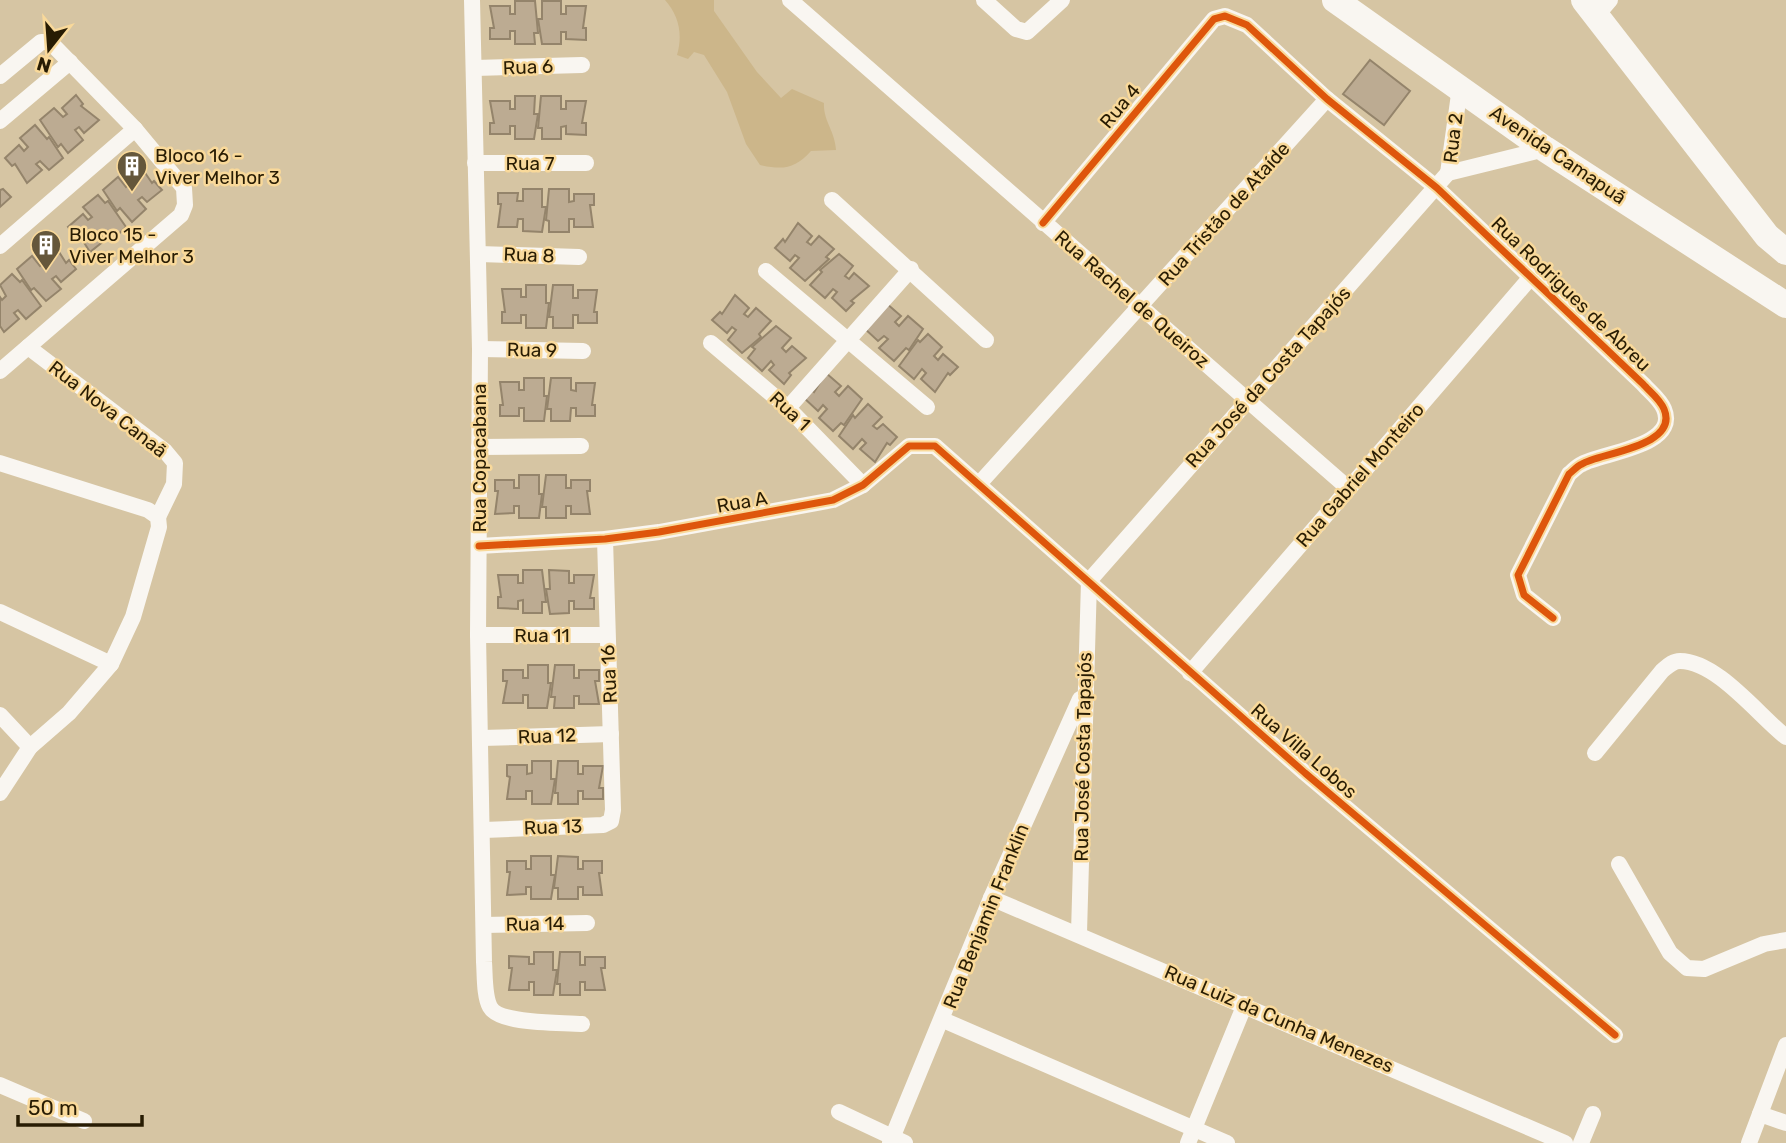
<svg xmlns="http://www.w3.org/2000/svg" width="1786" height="1143" font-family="Rubik,sans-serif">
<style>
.green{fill:#ccb68a}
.building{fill:#bcab92;stroke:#94846b;stroke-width:2}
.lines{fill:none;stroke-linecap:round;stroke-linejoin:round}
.street{stroke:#f9f6f1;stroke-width:16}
.primary{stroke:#f9f6f1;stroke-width:26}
.cycleway-casing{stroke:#f9d99a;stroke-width:11}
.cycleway{stroke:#de560c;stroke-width:7}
.labels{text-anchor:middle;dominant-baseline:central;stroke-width:5;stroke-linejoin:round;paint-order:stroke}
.street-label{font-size:19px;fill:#281c03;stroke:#f9d99a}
.poi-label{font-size:19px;fill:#281c03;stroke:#f9d99a;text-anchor:start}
</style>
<rect width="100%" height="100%" fill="#d6c5a3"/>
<!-- green -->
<path class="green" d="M665,0H714V11L757,72L781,98L792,89L824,103C823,121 835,131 836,150L811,151C795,169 783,170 760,165L746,144L727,92L704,55L694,52L688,59L677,55C683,34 679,16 665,0Z"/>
<!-- building -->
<g class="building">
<polygon points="515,1 535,1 538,33 534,33 535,44 515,44 515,31 510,31 510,39 490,39 490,28 494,28 490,6 510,6 510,14 515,14"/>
<polygon points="542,1 561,1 561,14 566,14 566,6 586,6 583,28 586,28 586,40 566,39 566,32 561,32 561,44 542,44 538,19 542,19"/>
<polygon points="1370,60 1410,91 1384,125 1343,94"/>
<polygon points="76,95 83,104 81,106 99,120 84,133 79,127 75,130 83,140 68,153 61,144 58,147 40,120 54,108 63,117 67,114 62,108"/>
<polygon points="515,96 535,96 534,114 538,114 534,139 515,139 515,126 510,126 510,134 490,134 490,123 494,123 490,101 510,101 510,109 515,109"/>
<polygon points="541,96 561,96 561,109 566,109 566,101 586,101 582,123 586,123 586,135 566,134 566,126 561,127 561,139 542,139 542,128 538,128"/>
<polygon points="35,125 47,139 49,137 63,158 49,170 40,161 36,164 42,170 27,183 15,164 12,166 5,158 19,145 24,151 28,147 20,138"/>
<polygon points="139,164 152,183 154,181 162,190 147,202 142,197 138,200 146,209 132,222 120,208 117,211 103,190 118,177 126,187 130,183 125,177"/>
<polygon points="3,189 11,197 0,207 0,190"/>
<polygon points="523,189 542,189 542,207 546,207 542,232 523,231 523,219 518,219 517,227 498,227 501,204 498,204 498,193 518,193 517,201 523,201"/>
<polygon points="549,189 569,189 569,202 574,201 574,194 594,194 594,205 590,205 593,227 574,227 574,219 569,219 569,232 549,232 549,221 546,220"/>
<polygon points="98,195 105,203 108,201 126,227 112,240 103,230 100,234 105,240 90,252 78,233 75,236 68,227 83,214 88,220 92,217 83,207"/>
<polygon points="798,223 812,236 807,242 811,245 819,236 834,249 826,257 829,259 805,281 790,268 799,258 795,255 790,261 775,248 783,239 785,242"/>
<polygon points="54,244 66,263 69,260 76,269 61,282 56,276 52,279 61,289 46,301 34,288 31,290 17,269 32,256 40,266 44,262 39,256"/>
<polygon points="839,254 853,266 845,276 849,279 854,273 869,286 851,301 854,303 846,311 832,298 837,292 833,289 825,298 810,285 822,272 820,270"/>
<polygon points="12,274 20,282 22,280 41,306 26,319 18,310 14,313 19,319 4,332 0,326 0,297 2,300 6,296 0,285"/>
<polygon points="526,285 546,285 546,303 549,303 546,328 526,328 526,315 521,315 521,323 502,323 502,312 505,312 502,289 521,289 521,297 526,297"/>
<polygon points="553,285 573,285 573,298 578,298 578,290 597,290 594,312 597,312 597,323 578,323 578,315 573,315 573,328 553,328 553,317 549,317"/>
<polygon points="735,295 749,308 744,314 748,317 756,308 771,321 759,334 761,337 742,353 728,340 736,330 732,327 727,333 712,320 720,312 722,314"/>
<polygon points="886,303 901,316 895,322 899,326 908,316 923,329 909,350 906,348 894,361 879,348 888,339 884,336 878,341 864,328"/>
<polygon points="776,326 791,338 782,348 786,352 792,346 806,358 789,373 791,375 784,384 769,370 774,365 771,361 762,371 748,358 755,349 752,347"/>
<polygon points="928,334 942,347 934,356 938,360 943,354 958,367 950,375 948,373 935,392 921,379 926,373 922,369 914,379 899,366 918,340 920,342"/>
<polygon points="826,373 841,386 835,392 839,396 848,386 862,399 844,425 841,423 833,431 819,418 827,409 823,405 818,411 804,398 811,390 814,392"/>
<polygon points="524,378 544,378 544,396 547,396 544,421 524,421 524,408 519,408 519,416 500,416 500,405 503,405 500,382 519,382 519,390 524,390"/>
<polygon points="551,378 571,378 571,390 576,391 576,383 595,383 592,405 595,405 595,416 576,416 576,408 571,408 570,421 551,421 551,409 547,409"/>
<polygon points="868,404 882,417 873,426 877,429 883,424 897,437 890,445 887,443 875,462 860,449 866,443 862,439 853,449 839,436 853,415 855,418"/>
<polygon points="519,475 539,475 539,494 542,494 539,518 519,518 519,506 514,506 514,513 495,514 498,491 495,491 495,480 514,480 514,488 519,488"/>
<polygon points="546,475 566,475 566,488 571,488 571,480 590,480 590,491 587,491 590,514 571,514 571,506 566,506 566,518 546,518 546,507 542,507"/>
<polygon points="523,570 542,570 546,602 542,602 542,613 523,613 523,600 518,601 518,609 498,608 498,597 501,597 498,575 518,575 518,583 523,583"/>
<polygon points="549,570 569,571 569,583 574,583 574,575 594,575 590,598 594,598 594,609 574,609 574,601 569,601 569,613 550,614 546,589 550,589"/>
<polygon points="528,665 548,665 548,683 551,683 547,708 528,708 528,695 523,695 523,703 503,703 507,681 503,681 503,670 523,670 523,678 528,678"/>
<polygon points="555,665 574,665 574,678 579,678 579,670 599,670 599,681 595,681 599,704 579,704 579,696 574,696 574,708 554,708 555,697 551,697"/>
<polygon points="532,761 551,761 551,779 555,779 551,804 532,804 532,791 526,791 526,799 507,799 510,777 507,776 507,765 527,765 527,774 532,773"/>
<polygon points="558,761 578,761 578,774 583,774 583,766 603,766 599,788 603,788 603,799 583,799 583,791 578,791 578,804 558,804 558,793 555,793"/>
<polygon points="531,856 551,856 551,875 555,875 551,899 531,899 531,887 526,887 526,894 507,895 510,872 507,872 507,861 526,861 526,869 531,869"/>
<polygon points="558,856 578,857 578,869 583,869 583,861 602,861 602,873 599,873 602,895 583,895 583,887 578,887 578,899 558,899 558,888 554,888"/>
<polygon points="534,952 553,952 553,970 557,970 553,995 534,995 534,982 529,982 529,990 509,990 512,968 509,968 509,956 529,957 529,964 534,964"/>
<polygon points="560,952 580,952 580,965 585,965 585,957 605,957 605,968 601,968 605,990 585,990 585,982 580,982 580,995 560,995 560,984 557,984"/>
</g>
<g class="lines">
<!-- street -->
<g class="street">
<path d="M472,0L480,349L478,635L484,962C485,975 484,996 490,1007C500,1025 562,1022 582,1024"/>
<polyline points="790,0 1348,488"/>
<polyline points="984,0 1016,29 1027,32 1062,0"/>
<polyline points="1597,15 1610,0"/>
<polyline points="475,68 582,65"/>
<polyline points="0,76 41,42 50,42 135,129 184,188 185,205 181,215 0,371"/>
<polyline points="0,121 70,62"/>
<polyline points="475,163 586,163"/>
<polyline points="1448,173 1545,149"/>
<polyline points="1448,173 1460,87"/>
<polyline points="832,200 986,340"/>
<path d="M1043,223L1214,19L1225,16L1247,25L1327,99L1437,188L1643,384C1649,391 1660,399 1664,409C1680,447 1599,453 1582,464C1577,466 1573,471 1569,474L1518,575L1524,595L1553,618"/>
<polyline points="0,246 135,129"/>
<polyline points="479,254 579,257"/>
<polyline points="766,271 927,407"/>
<polyline points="711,343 788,408 863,485"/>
<polyline points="28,347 165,451 175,463 174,484 158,517"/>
<polyline points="480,349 583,351"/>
<polyline points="788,408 911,269"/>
<polyline points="479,447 581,446"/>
<polyline points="0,463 148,510 158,517 159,527 133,617 111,664 0,612"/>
<polyline points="979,484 1327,99"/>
<polyline points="479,546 605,539 659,532 833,500 863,485 909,446 935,446 1305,773 1615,1035"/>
<polyline points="478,635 607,635"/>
<polyline points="1190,673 1531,277"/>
<polyline points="0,715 30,747 0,793"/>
<polyline points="482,738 611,734"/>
<polyline points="30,747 69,713 111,664"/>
<path d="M1595,753L1662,671C1667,667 1672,661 1680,661C1717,661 1759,716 1786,737"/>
<polyline points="484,830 603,825 611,821 613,810 605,539"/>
<polyline points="1619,864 1670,953 1687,968 1704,969 1764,944 1786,940"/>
<polyline points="991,898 1565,1143"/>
<polyline points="484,925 587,923"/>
<polyline points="1079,933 1089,581 1448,173"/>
<polyline points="943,1020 1227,1143"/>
<polyline points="0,1085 84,1121"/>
<polyline points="839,1112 905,1143"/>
<polyline points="1760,1114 1786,1123"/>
<polyline points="890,1143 991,898 1080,699"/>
<polyline points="1188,1143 1245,1004"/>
<polyline points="1581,1143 1593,1114"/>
<polyline points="1749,1143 1786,1045"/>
</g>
<!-- primary -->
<g class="primary">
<polyline points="1335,0 1545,149 1786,305"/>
<polyline points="1584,0 1767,236 1786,252"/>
</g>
<!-- cycleway casing -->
<g class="cycleway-casing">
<g id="cycleway">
<path d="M1043,223L1214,19L1225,16L1247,25L1327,99L1437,188L1643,384C1649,391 1660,399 1664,409C1680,447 1599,453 1582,464C1577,466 1573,471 1569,474L1518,575L1524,595L1553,618"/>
<polyline points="479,546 605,539 659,532 833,500 863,485 909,446 935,446 1305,773 1615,1035"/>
</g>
</g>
<!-- cycleway -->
<use href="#cycleway" class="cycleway"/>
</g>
<!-- icons -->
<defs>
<g id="building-pin" transform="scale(1.575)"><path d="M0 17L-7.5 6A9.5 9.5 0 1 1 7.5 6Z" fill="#65573b" stroke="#f9d99a"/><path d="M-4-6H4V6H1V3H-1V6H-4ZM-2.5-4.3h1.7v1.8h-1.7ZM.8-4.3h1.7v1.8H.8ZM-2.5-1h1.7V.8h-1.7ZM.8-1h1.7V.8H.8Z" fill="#fff"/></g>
</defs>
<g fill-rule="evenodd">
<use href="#building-pin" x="132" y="166"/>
<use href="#building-pin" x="46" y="245"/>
</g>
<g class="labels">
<!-- street labels -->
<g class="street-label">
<text transform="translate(528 67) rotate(-2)">Rua 6</text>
<text transform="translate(1120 106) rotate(-50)">Rua 4</text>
<text transform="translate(1453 138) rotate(-83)">Rua 2</text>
<text transform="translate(1558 155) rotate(34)">Avenida Camapuã</text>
<text x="530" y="163">Rua 7</text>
<text transform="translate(1224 214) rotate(-48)">Rua Tristão de Ataíde</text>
<text transform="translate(529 255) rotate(2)">Rua 8</text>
<text transform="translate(1571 294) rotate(44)">Rua Rodrigues de Abreu</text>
<text transform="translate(1132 299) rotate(41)">Rua Rachel de Queiroz</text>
<text transform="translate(532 350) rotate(1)">Rua 9</text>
<text transform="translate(1268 377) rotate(-48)">Rua José da Costa Tapajós</text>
<text transform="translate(108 409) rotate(38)">Rua Nova Canaã</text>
<text transform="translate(790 411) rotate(43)">Rua 1</text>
<text transform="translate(479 458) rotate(-90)">Rua Copacabana</text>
<text transform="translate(1360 475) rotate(-49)">Rua Gabriel Monteiro</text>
<text transform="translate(742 502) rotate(-10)">Rua A</text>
<text x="542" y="635">Rua 11</text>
<text transform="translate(609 674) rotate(-93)">Rua 16</text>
<text transform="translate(547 736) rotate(-2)">Rua 12</text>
<text transform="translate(1304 751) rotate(41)">Rua Villa Lobos</text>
<text transform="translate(1083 757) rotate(-89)">Rua José Costa Tapajós</text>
<text transform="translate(553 827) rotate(-2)">Rua 13</text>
<text transform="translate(986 916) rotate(-68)">Rua Benjamin Franklin</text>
<text transform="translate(535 924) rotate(-1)">Rua 14</text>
<text transform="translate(1279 1019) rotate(23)">Rua Luiz da Cunha Menezes</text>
</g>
<!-- poi labels -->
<g class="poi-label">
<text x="155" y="155">Bloco 16 -<tspan x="155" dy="22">Viver Melhor 3</tspan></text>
<text x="69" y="234">Bloco 15 -<tspan x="69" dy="22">Viver Melhor 3</tspan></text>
</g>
</g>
<!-- north arrow -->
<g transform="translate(49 49) rotate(197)" stroke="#f9d99a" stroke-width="5" paint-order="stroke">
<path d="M0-5L12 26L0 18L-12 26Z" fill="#281c03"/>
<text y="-10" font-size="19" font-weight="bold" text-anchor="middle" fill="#281c03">N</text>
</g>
<!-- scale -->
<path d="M18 1115v10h124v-10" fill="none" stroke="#281c03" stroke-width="3.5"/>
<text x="28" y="1115" font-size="21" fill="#281c03" stroke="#f9d99a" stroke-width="5" paint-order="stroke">50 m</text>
</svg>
